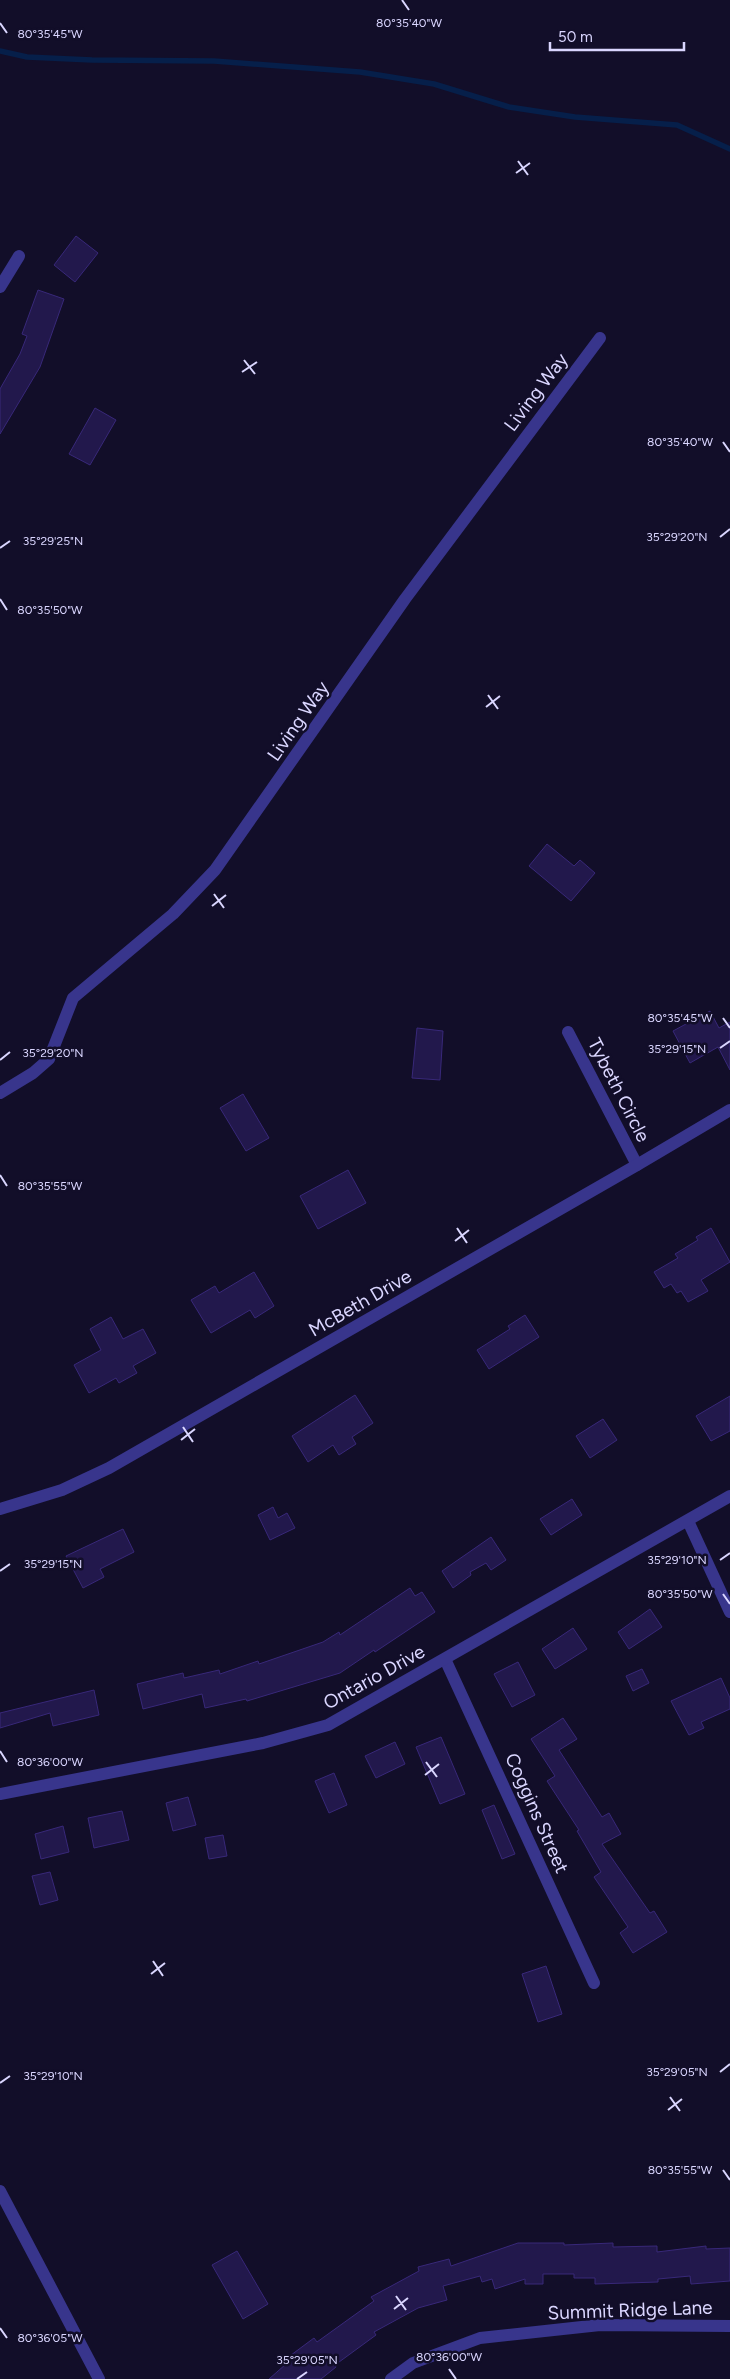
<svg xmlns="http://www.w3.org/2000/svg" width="730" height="2379" font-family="Figtree,sans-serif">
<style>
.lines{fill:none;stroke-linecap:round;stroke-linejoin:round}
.stream{stroke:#061f4a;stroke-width:5.5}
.building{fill:#22184c;stroke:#382879}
.minor{stroke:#38358c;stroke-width:12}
.ticks{fill:none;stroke:#dad6ff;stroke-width:2}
.labels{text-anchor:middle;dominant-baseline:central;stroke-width:5;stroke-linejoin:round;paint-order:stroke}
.street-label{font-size:19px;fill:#dad6ff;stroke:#120e29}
.ticks-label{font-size:12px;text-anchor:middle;fill:#dad6ff;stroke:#120e29;stroke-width:5;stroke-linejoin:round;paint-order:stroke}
</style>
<rect width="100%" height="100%" fill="#120e29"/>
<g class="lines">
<!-- stream -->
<polyline class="stream" points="0,51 27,57 92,60 214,61 360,72 434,84 509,107 575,117 677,125 730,149"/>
</g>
<!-- building -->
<g class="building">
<polygon points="76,236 98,253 75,282 54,265"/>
<polygon points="38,290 64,299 40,367 0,434 0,389 20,354 27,336 22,334"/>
<polygon points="95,408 116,420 90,465 69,454"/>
<polygon points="547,844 574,866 580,860 595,873 571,901 529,866"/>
<polygon points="710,1011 719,1028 730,1022 730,1070 718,1047 690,1063 673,1031"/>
<polygon points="417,1028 443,1031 440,1080 412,1078"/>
<polygon points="243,1094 269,1138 246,1151 220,1108"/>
<polygon points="348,1170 366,1203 318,1229 300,1196"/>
<polygon points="711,1228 730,1262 701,1280 708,1291 688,1302 681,1291 677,1293 671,1284 664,1288 654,1272 678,1258 675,1254 698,1240 696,1237"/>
<polygon points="254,1272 274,1306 255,1318 250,1310 211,1333 191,1300 215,1286 219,1293"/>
<polygon points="525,1315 539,1337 489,1369 477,1350 510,1329 508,1326"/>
<polygon points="111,1317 123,1339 143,1329 156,1353 133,1366 137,1373 119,1383 116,1378 89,1393 74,1365 101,1350 90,1329"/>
<polygon points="355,1395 373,1423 352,1437 356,1444 339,1455 333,1445 308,1462 292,1436"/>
<polygon points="730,1396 730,1431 711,1441 696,1416"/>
<polygon points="603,1419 617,1440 590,1458 576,1436"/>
<polygon points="572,1499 582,1515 551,1535 540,1519"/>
<polygon points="273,1507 278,1518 287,1513 295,1528 270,1540 258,1515"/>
<polygon points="123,1529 134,1552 100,1569 104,1577 83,1588 66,1556"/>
<polygon points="491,1537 506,1560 491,1570 486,1563 470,1572 471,1575 453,1588 442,1571"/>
<polygon points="410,1588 415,1596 422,1592 435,1612 375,1652 374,1650 340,1673 247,1701 246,1699 205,1708 202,1694 143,1709 137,1684 183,1673 184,1678 219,1670 220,1674 258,1661 259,1664 323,1642 339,1632 340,1635"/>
<polygon points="650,1609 662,1627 629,1649 618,1632"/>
<polygon points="573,1628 587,1649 555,1669 542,1649"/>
<polygon points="518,1662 535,1695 512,1707 494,1674"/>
<polygon points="642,1669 649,1683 633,1691 626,1676"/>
<polygon points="721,1678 730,1698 730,1709 701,1722 704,1728 689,1735 671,1701"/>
<polygon points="94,1690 99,1715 53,1726 50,1713 0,1728 0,1713"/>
<polygon points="563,1718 577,1739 559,1750 602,1817 609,1813 621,1834 602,1844 650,1913 654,1911 667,1932 633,1953 620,1933 628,1927 594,1877 601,1872 577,1831 579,1830 547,1781 555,1776 531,1739"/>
<polygon points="441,1737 465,1794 440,1804 416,1747"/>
<polygon points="395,1742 405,1764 376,1778 365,1756"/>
<polygon points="334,1773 347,1805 329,1813 315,1781"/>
<polygon points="188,1797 196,1825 173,1831 166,1803"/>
<polygon points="494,1805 515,1854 502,1859 482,1810"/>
<polygon points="122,1811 129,1840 94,1848 88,1818"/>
<polygon points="63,1826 69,1852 41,1859 35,1834"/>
<polygon points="223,1835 227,1856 209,1859 205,1838"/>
<polygon points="50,1872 58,1900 40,1905 32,1876"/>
<polygon points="546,1966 562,2014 538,2022 522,1974"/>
<polygon points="518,2243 564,2243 564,2245 613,2243 613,2247 657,2246 657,2252 706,2246 706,2249 730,2248 730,2281 691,2284 690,2276 658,2279 658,2282 595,2284 595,2278 574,2278 574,2274 543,2274 543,2284 525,2284 525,2279 495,2289 492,2279 482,2282 480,2276 443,2286 447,2300 418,2308 374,2332 376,2335 335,2365 336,2367 321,2379 269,2379 286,2364 283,2361 314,2338 317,2342 374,2301 371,2297 419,2271 418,2267 449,2259 451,2266"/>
<polygon points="237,2251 268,2304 243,2319 212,2265"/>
</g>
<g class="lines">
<!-- minor -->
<g class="minor">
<polyline points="0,287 19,256"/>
<polyline points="568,1032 637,1165"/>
<polyline points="0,1093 33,1073 49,1059 73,998 173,914 215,870 405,599 600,338"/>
<polyline points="0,1509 62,1490 109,1468 637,1165 730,1110"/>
<polyline points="688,1521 730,1612"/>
<polyline points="445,1659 594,1983"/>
<polyline points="0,1794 263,1743 328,1725 730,1496"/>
<polyline points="0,2191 99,2379"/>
<polyline points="391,2379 413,2363 480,2338 600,2325 730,2326"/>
</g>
</g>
<!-- ticks -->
<path class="ticks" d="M402,0L409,10M0,23L7,33M518,161L528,175M516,173L530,163M244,360L255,374M242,372L257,362M723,442L730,452M720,537L730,529M0,548L10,541M0,599L7,610M488,695L498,709M486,707L500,696M214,894L224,908M212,906L226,895M723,1018L730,1028M720,1048L730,1041M0,1060L10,1052M0,1175L7,1186M457,1228L467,1243M455,1241L469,1230M183,1427L193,1442M181,1440L195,1429M720,1560L730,1553M0,1571L10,1564M723,1594L730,1604M0,1751L7,1762M426,1762L437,1777M425,1775L439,1764M153,1961L163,1976M151,1974L165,1963M720,2072L730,2064M0,2083L10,2076M670,2097L680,2111M668,2110L682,2099M723,2170L730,2180M396,2296L406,2310M394,2309L408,2298M0,2328L7,2338M449,2369L456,2379M297,2379L307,2372"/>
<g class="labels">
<!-- street labels -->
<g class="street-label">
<text transform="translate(536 392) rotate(-53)">Living Way</text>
<text transform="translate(298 721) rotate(-55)">Living Way</text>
<text transform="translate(619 1090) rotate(63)">Tybeth Circle</text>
<text transform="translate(360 1303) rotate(-30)">McBeth Drive</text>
<text transform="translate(374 1677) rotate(-29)">Ontario Drive</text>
<text transform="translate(537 1813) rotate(66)">Coggins Street</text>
<text transform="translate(630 2310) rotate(-2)">Summit Ridge Lane</text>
</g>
</g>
<g class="ticks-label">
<text x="409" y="27">80°35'40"W</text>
<text x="50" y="38">80°35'45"W</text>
<text x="680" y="446">80°35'40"W</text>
<text x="677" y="541">35°29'20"N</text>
<text x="53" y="545">35°29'25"N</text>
<text x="50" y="614">80°35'50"W</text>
<text x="680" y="1022">80°35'45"W</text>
<text x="677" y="1053">35°29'15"N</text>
<text x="53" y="1057">35°29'20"N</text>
<text x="50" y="1190">80°35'55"W</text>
<text x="677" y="1564">35°29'10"N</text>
<text x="53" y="1568">35°29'15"N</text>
<text x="680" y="1598">80°35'50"W</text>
<text x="50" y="1766">80°36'00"W</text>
<text x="677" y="2076">35°29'05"N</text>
<text x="53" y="2080">35°29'10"N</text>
<text x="680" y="2174">80°35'55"W</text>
<text x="50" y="2342">80°36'05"W</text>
<text x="449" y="2361">80°36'00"W</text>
<text x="307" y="2364">35°29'05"N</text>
</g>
<!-- scale -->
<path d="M550 42v8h134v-8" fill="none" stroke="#dad6ff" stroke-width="2.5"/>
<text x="558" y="42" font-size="15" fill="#dad6ff" stroke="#120e29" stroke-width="4" paint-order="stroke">50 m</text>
</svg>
